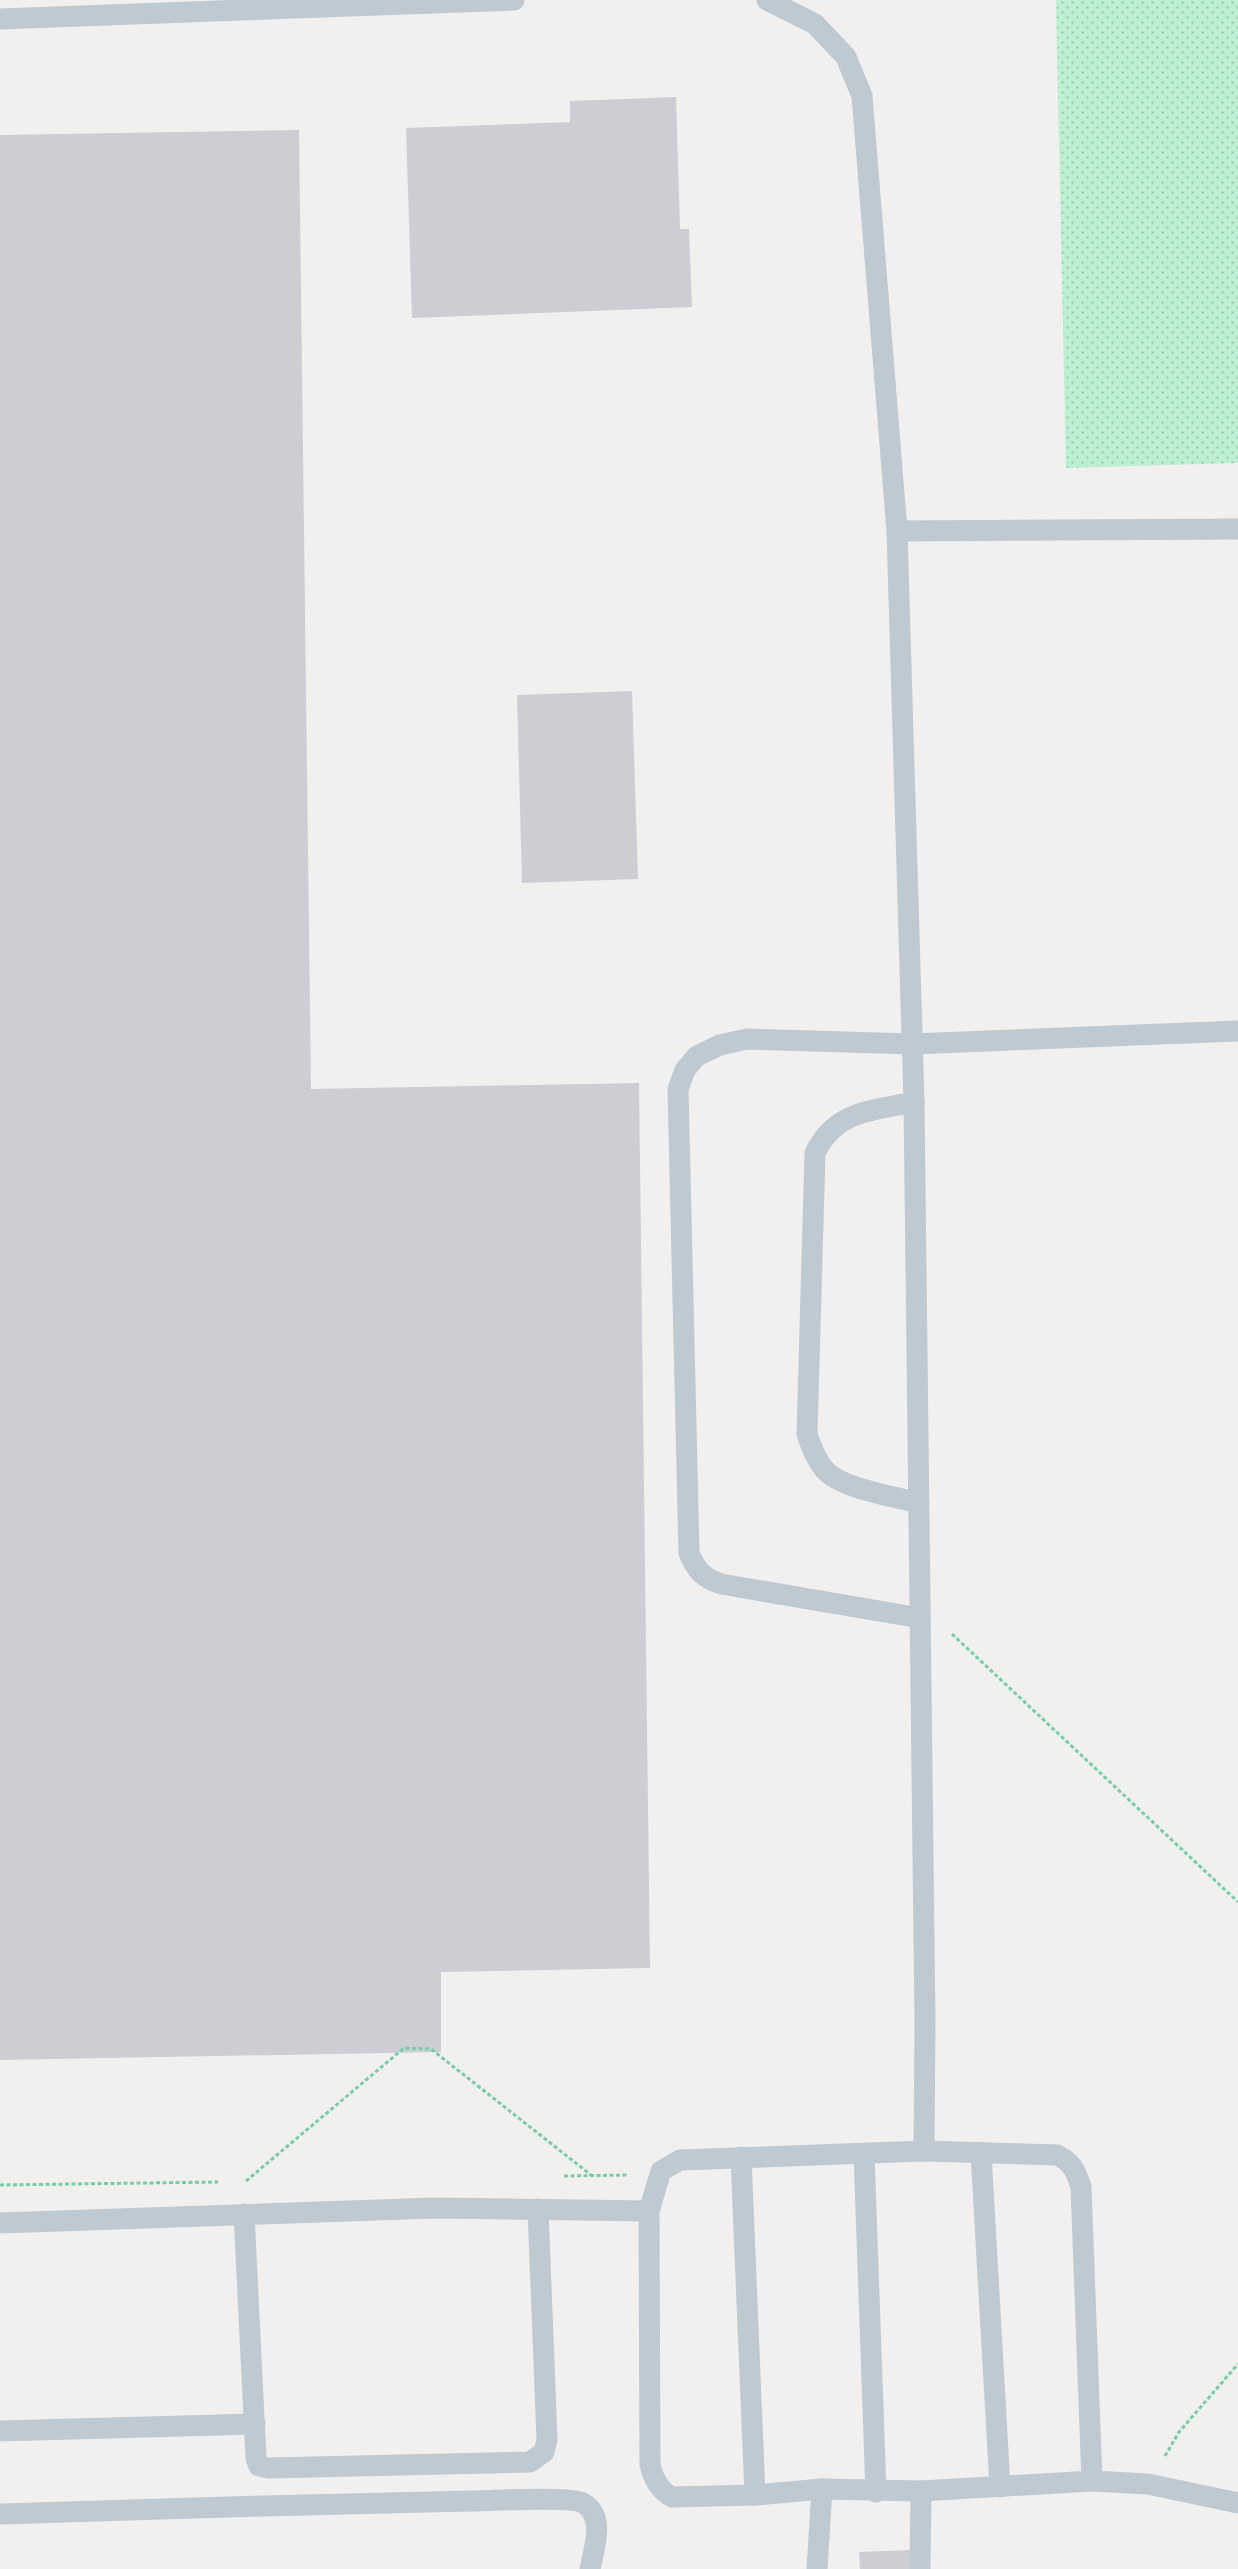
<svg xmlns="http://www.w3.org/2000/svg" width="1238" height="2569" font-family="'Open Sans',sans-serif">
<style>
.grass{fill:url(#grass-dots)}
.building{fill:#ccced4}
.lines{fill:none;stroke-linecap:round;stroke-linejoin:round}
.path{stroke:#75cea4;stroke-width:3;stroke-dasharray:4 2.5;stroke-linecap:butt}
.service{stroke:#bfc9d1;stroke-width:21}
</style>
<defs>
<pattern id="grass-dots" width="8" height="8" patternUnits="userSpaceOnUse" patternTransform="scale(1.25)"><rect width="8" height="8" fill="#bdefd2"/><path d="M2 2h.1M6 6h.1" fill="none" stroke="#9bc4ae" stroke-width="1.8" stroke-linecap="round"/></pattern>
</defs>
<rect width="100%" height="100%" fill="#f2efef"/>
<!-- grass -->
<polygon class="grass" points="1056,0 1238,0 1238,463 1066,468"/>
<!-- building -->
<g class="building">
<polygon points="676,97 680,229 689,229 692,307 412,318 406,128 570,122 570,101"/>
<polygon points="299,130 311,1089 639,1083 650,1968 441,1972 441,2052 0,2060 0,135"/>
<polygon points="632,691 638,879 522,883 517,695"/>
<polygon points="910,2550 910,2569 860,2569 859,2552"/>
</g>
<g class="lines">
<!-- path -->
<g class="path">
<polyline points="952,1634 1238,1902"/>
<polyline points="564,2176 628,2175"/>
<polyline points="246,2181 404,2048 431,2049 591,2175"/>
<polyline points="0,2185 218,2182"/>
<polyline points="1165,2456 1179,2432 1238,2364"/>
</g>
<!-- service -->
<g class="service">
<polyline points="767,0 815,24 846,57 862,96 897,531 914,1102 925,2022 924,2151"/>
<polyline points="0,19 514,0"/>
<polyline points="897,531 1238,529"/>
<path d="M914,1102C872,1111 836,1110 815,1153L807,1434C811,1447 816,1459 824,1469C841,1489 893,1496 919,1503"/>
<path d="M920,1618L721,1584C703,1578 696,1570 689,1553L678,1089L685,1070L697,1056L720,1045L747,1039L912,1044L1238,1031"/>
<polyline points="981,2153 1000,2487"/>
<polyline points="864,2154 876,2492"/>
<polyline points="741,2157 755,2495"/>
<polyline points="244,2214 256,2458 259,2466 269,2468 530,2462 544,2452 547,2440 538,2209"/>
<polyline points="0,2223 435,2208 649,2211"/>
<polyline points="0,2431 255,2424"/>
<path d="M1092,2481L1081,2187C1076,2171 1072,2162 1057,2155L924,2151L680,2160L661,2171L649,2211L650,2464C653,2479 659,2490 672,2497L755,2495L822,2489L921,2491L1092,2481L1148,2484L1238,2503"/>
<path d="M0,2514C156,2509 313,2504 469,2501C488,2501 571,2496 583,2503C606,2516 594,2548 590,2569"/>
<polyline points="817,2569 822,2489"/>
<polyline points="920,2569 921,2491"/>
</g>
</g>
</svg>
